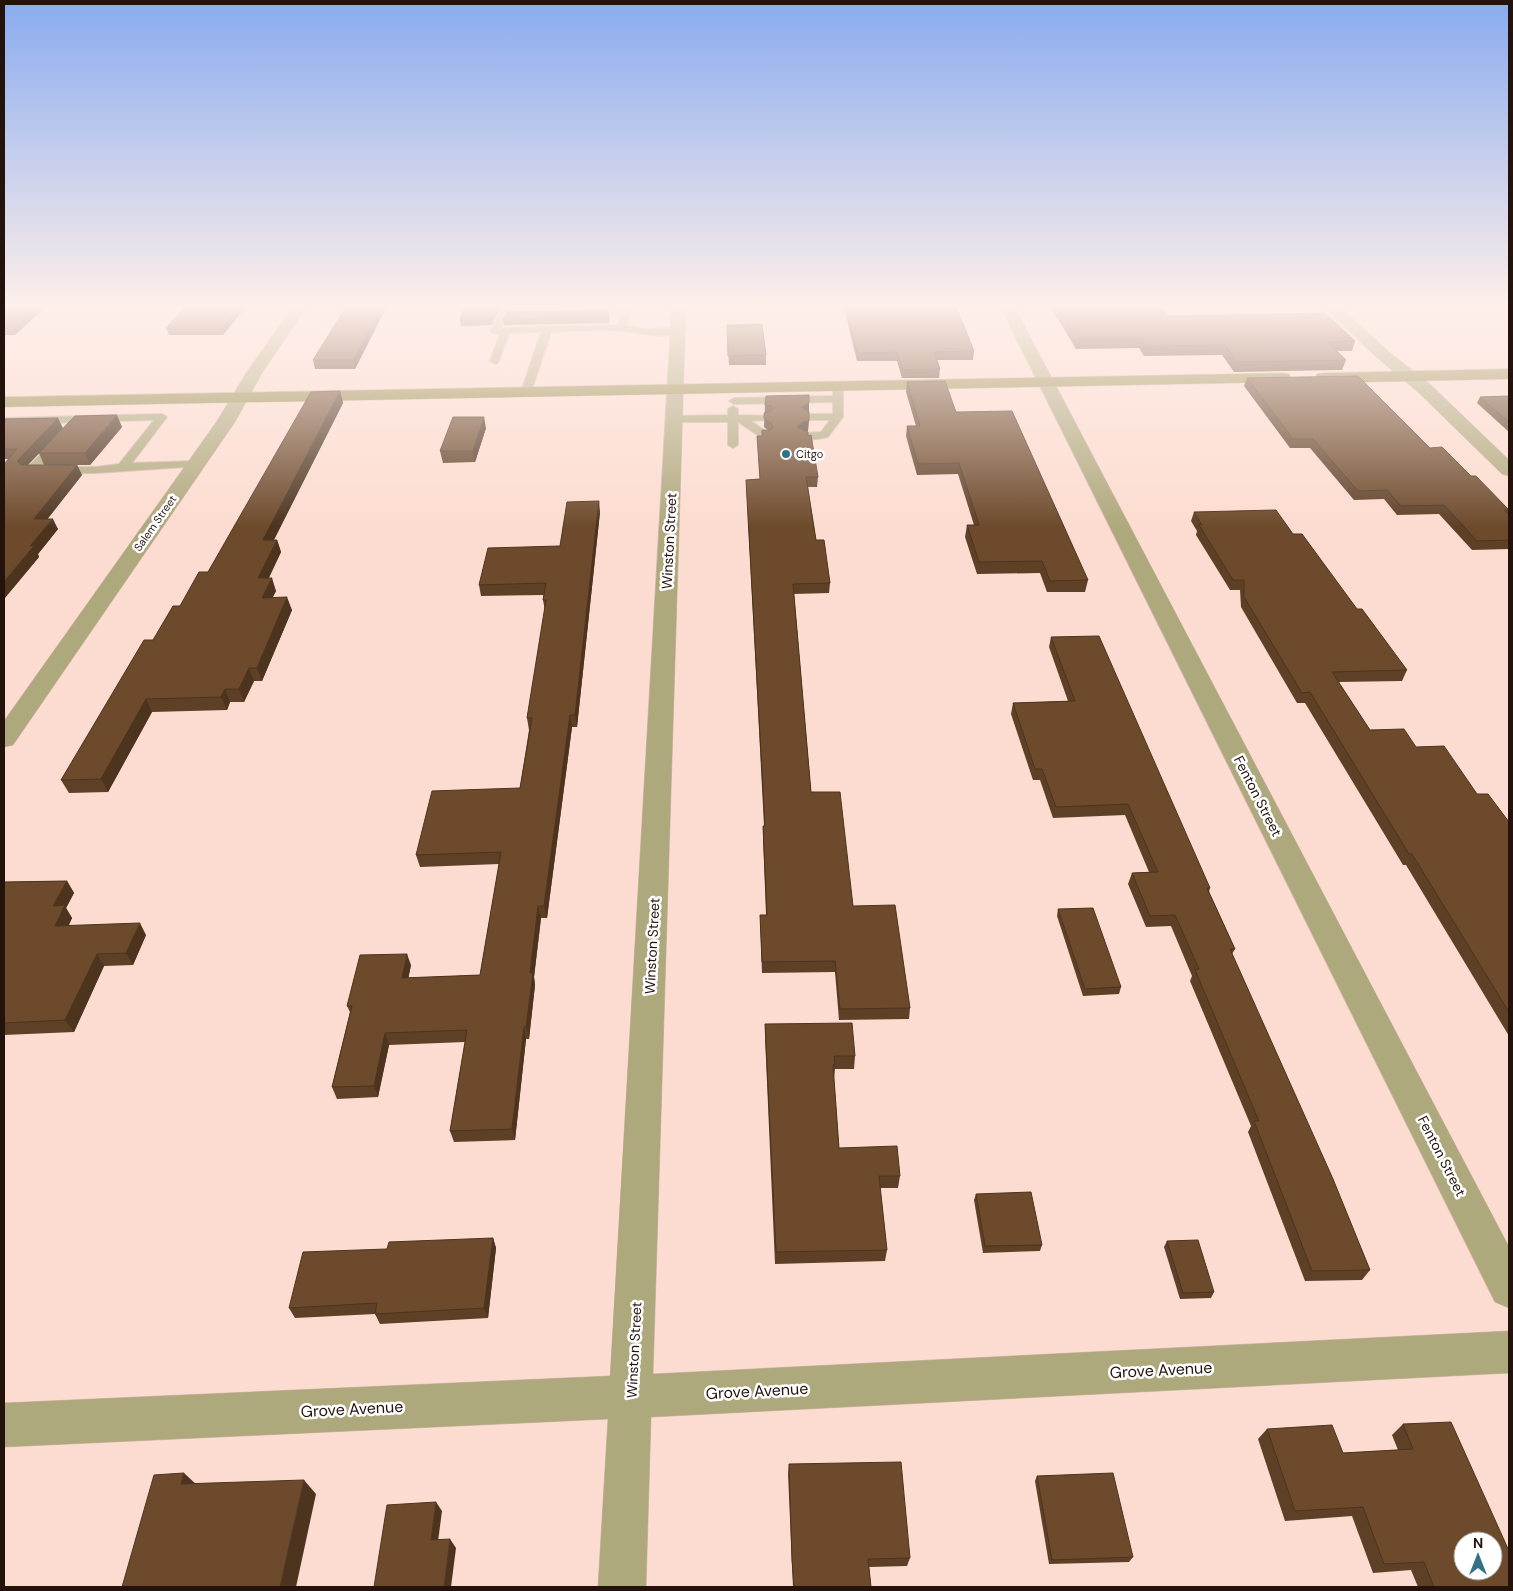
<svg xmlns="http://www.w3.org/2000/svg" width="1513" height="1591" font-family="'DM Sans',sans-serif">
<style>
.lines{fill:none;stroke-linecap:round;stroke-linejoin:round}
.lane-casing{stroke:#d5b8ad;stroke-width:2}
.street-casing{stroke:#d5b8ad;stroke-width:1}
.secondary-casing{stroke:#d5b8ad;stroke-width:1}
.lane{fill:#aea87d;fill-rule:evenodd}
.street{fill:#aea87d;fill-rule:evenodd}
.secondary{fill:#948a47;fill-rule:evenodd}
.wall{fill:#5e4026}
.shaded-wall{fill:#4c341f}
.building{fill:#6d4a2c;stroke:#4c341f;fill-rule:evenodd}
.poi-dot{fill:#327286;stroke:#fff;stroke-width:2}
.labels{text-anchor:middle;dominant-baseline:central;stroke-width:5;stroke-linejoin:round;paint-order:stroke}
.far-poi-label{font-size:11px;fill:#24120c;stroke:#fff;text-anchor:start}
.far-street-label{font-size:11px;fill:#24120c;stroke:#fff}
.street-label{font-size:14px;fill:#24120c;stroke:#fff}
.near-street-label{font-size:16px;fill:#24120c;stroke:#fff}
</style>
<rect width="100%" height="100%" fill="#fcdcd0"/>
<g class="lines">
<!-- lane casing -->
<g class="lane-casing">
<g id="lane">
<path d="M626,307L630,310L627,326L646,329L678,328L683,331C671,341 636,332 621,331C598,329 574,331 551,332L531,392L526,395L521,392L541,332L509,333L498,363L495,364L490,361L500,334L492,333L490,331L500,310L537,308L541,311L537,314L506,315L501,328L618,325L621,313L587,314L583,311L587,308Z"/>
<path d="M838,386L843,389V417L828,437C819,439 805,442 799,436L804,433L821,432L830,420H809L804,417L809,414H833V402L734,404L729,401L734,398L833,396V389Z"/>
<polygon points="733,406 738,409 738,415 769,416 770,418 769,420 751,421 770,434 771,436 770,438 762,438 738,422 738,445 733,448 728,445 728,422 675,422 670,419 675,416 728,415 728,409"/>
<polygon points="162,414 167,417 132,463 196,461 200,462 202,464 200,466 96,473 30,474 26,473 24,471 26,469 53,441 57,440 62,443 40,467 96,467 119,464 154,420 4,424 4,418"/>
</g>
</g>
<!-- street casing -->
<g class="street-casing">
<g id="street">
<polygon points="295,304 309,304 262,373 235,422 13,745 4,747 4,721 217,421 246,373"/>
<polygon points="672,304 686,304 653,1374 1509,1331 1509,1373 651,1417 646,1587 598,1587 608,1419 4,1447 4,1403 610,1376"/>
<polygon points="999,304 1013,304 1509,1247 1509,1308 1495,1302"/>
<polygon points="1321,304 1337,304 1388,351 1431,385 1509,460 1509,476 1502,474 1419,393 1376,357"/>
</g>
</g>
<!-- secondary casing -->
<g class="secondary-casing">
<g id="secondary">
<polygon points="1509,369 1509,379 1323,383 1317,382 1315,378 1317,374 1323,373"/>
<polygon points="1283,373 1289,374 1291,378 1289,382 4,407 4,397"/>
</g>
</g>
<!-- lane -->
<use href="#lane" class="lane"/>
<!-- street -->
<use href="#street" class="street"/>
<!-- secondary -->
<use href="#secondary" class="secondary"/>
</g>
<!-- wall -->
<g class="wall">
<polygon points="4,304 15,335 4,335"/>
<polygon points="188,304 248,304 223,335 169,335 166,328"/>
<polygon points="388,304 355,369 315,369 313,360"/>
<polygon points="466,304 611,304 611,305 500,308 491,325 461,326 460,321"/>
<polygon points="737,304 783,304 737,305"/>
<polygon points="843,304 955,304 974,351 973,360 937,360 940,369 939,378 902,378 897,361 857,361"/>
<polygon points="1049,304 1158,304 1168,316 1355,341 1352,351 1337,351 1346,360 1342,370 1234,372 1222,355 1144,356 1139,348 1076,349"/>
<polygon points="610,315 609,323 504,325 503,320"/>
<polygon points="727,334 766,355 766,365 729,365"/>
<polygon points="1247,378 1430,448 1471,476 1509,510 1508,514 1509,515 1509,549 1472,550 1439,514 1397,515 1384,499 1354,500 1310,448 1290,448 1244,386"/>
<polygon points="907,382 956,412 1088,580 1085,592 1047,592 1040,573 977,574 965,537 967,525 974,525 958,474 917,475 906,436 907,426 916,426 906,392"/>
<polygon points="340,391 343,403 274,540 277,540 281,552 269,578 276,591 272,598 292,610 262,681 254,681 244,702 230,702 227,710 152,712 108,792 69,793 61,780 153,640 208,572"/>
<polygon points="809,395 808,431 807,431 818,477 817,487 808,487 816,540 830,583 829,593 794,594 811,792 853,906 910,1008 909,1019 839,1020 835,972 762,973 760,915 766,915 763,837 763,826 764,826 746,480 760,479 757,436 762,436 768,430 764,427 765,405"/>
<polygon points="1509,396 1509,432 1477,403 1480,397"/>
<polygon points="4,419 63,428 28,465 44,465 39,453 122,427 90,465 77,465 82,475 47,519 58,529 38,554 39,557 4,599 8,459 4,459"/>
<polygon points="486,428 475,462 443,463 440,451"/>
<polygon points="600,512 577,727 572,727 547,918 541,918 534,977 535,985 529,1039 526,1039 515,1140 454,1142 450,1131 465,1042 389,1045 378,1097 337,1099 332,1087 350,1012 347,1006 411,965 408,978 480,975 499,864 420,867 416,855 520,788 529,730 527,718 545,611 543,600 544,595 481,596 479,585 560,546"/>
<polygon points="1194,512 1293,534 1357,609 1407,670 1402,681 1338,682 1370,730 1416,747 1477,794 1509,822 1509,1036 1406,865 1403,865 1305,703 1297,703 1241,607 1240,590 1230,590 1196,535 1197,531 1191,521"/>
<polygon points="1051,637 1210,888 1209,892 1235,949 1232,954 1370,1270 1362,1280 1305,1281 1248,1132 1251,1126 1190,981 1192,976 1171,926 1146,927 1128,884 1132,873 1149,872 1125,815 1053,818 1040,780 1033,780 1011,714 1013,703 1068,701 1049,647"/>
<polygon points="67,881 74,893 66,908 72,918 69,925 146,935 133,965 104,966 74,1032 4,1035 4,882"/>
<polygon points="1058,909 1121,987 1119,994 1083,996 1057,916"/>
<polygon points="765,1024 855,1056 854,1069 835,1069 834,1078 839,1148 900,1176 898,1188 880,1188 887,1250 885,1261 775,1264 765,1037"/>
<polygon points="976,1194 1042,1245 1040,1251 983,1253 974,1200"/>
<polygon points="493,1238 496,1248 488,1318 380,1324 375,1314 295,1318 289,1308 387,1249"/>
<polygon points="1167,1241 1214,1292 1211,1298 1180,1299 1164,1247"/>
<polygon points="1403,1424 1509,1587 1418,1587 1411,1570 1373,1573 1352,1516 1285,1521 1258,1439 1267,1429 1343,1453 1398,1450 1392,1435"/>
<polygon points="789,1464 910,1558 907,1566 869,1567 871,1587 793,1587 788,1474"/>
<polygon points="1037,1476 1133,1557 1129,1562 1049,1564 1035,1481"/>
</g>
<!-- shaded-wall -->
<g class="shaded-wall">
<polygon points="42,304 49,304 15,335 13,330"/>
<polygon points="241,304 248,304 223,335 221,328"/>
<polygon points="383,304 388,304 355,369 353,360"/>
<polygon points="499,304 500,308 491,325 490,320"/>
<polygon points="340,391 343,403 267,553 263,540"/>
<polygon points="809,403 809,412 802,407"/>
<polygon points="117,415 122,427 90,465 85,453"/>
<polygon points="484,417 486,428 475,462 473,451"/>
<polygon points="58,418 63,428 22,471 17,461"/>
<polygon points="809,421 808,431 803,431 797,427 803,422"/>
<polygon points="77,465 82,475 39,530 34,519"/>
<polygon points="599,501 600,512 577,727 575,715"/>
<polygon points="53,519 58,529 38,554 39,557 4,599 4,582 30,546"/>
<polygon points="277,540 281,552 262,591 258,578"/>
<polygon points="272,578 276,591 266,611 262,598"/>
<polygon points="287,597 292,610 262,681 257,668"/>
<polygon points="249,668 254,681 244,702 239,689"/>
<polygon points="225,689 230,702 227,710 221,697"/>
<polygon points="146,699 152,712 108,792 101,779"/>
<polygon points="570,715 572,727 547,918 544,906"/>
<polygon points="67,881 74,893 66,908 72,918 62,938 55,926 53,906"/>
<polygon points="538,906 541,918 534,977 535,985 529,1039 526,1027 530,973"/>
<polygon points="140,923 146,935 133,965 126,953"/>
<polygon points="97,954 104,966 74,1032 65,1020"/>
<polygon points="407,954 411,965 406,990 402,978"/>
<polygon points="524,1027 526,1039 515,1140 512,1129"/>
<polygon points="385,1033 389,1045 378,1097 374,1086"/>
<polygon points="493,1238 496,1248 488,1318 484,1308"/>
<polygon points="184,1473 199,1487 181,1484"/>
<polygon points="304,1480 316,1494 296,1587 280,1587"/>
<polygon points="436,1502 442,1511 437,1549 431,1540"/>
<polygon points="450,1539 456,1548 451,1587 444,1587"/>
</g>
<!-- building -->
<g class="building">
<polygon points="4,304 42,304 13,330 4,330"/>
<polygon points="188,304 241,304 221,328 166,328"/>
<polygon points="348,304 383,304 353,360 313,360"/>
<polygon points="466,304 499,304 490,320 460,321"/>
<polygon points="845,304 955,304 974,351 934,352 940,369 903,370 897,352 857,353"/>
<polygon points="1056,304 1158,304 1168,316 1325,313 1355,341 1327,342 1346,360 1237,362 1225,345 1146,346 1141,339 1078,339"/>
<polygon points="609,310 608,318 503,320 507,312"/>
<polygon points="762,324 766,355 728,356 727,325"/>
<polygon points="1358,376 1430,448 1442,447 1471,476 1476,476 1509,510 1504,510 1509,515 1509,540 1477,541 1444,505 1401,506 1387,490 1358,491 1313,439 1293,439 1247,378"/>
<polygon points="945,381 956,412 1012,411 1088,580 1050,581 1042,561 979,562 967,525 979,525 959,463 918,464 907,426 920,426 907,382"/>
<polygon points="340,391 263,540 277,540 258,578 272,578 262,598 287,597 257,668 249,668 239,689 225,689 221,697 146,699 101,779 61,780 144,640 153,640 173,606 180,606 199,572 208,572 311,392"/>
<polygon points="809,395 809,403 802,407 809,412 809,421 803,422 797,427 808,432 808,436 811,435 818,477 806,477 816,540 824,540 830,583 793,584 811,792 840,792 853,906 895,905 910,1008 840,1009 835,961 762,962 760,915 767,915 763,826 765,826 746,480 760,479 757,436 762,436 762,430 770,430 773,427 771,423 764,418 764,413 769,412 772,409 771,406 765,405 766,396"/>
<polygon points="1509,396 1509,422 1480,397"/>
<polygon points="117,415 85,453 39,453 75,416"/>
<polygon points="453,417 484,417 473,451 440,451"/>
<polygon points="58,418 17,461 21,465 77,465 34,519 53,519 30,546 34,546 4,582 4,464 17,449 4,449 4,419"/>
<polygon points="599,501 575,715 570,715 544,906 538,906 530,973 533,973 526,1027 524,1027 512,1129 450,1131 467,1030 385,1033 374,1086 332,1087 352,1006 347,1006 360,955 407,954 402,978 480,975 501,852 416,855 432,791 520,788 532,718 527,718 546,600 543,600 546,583 479,585 488,548 560,546 567,502"/>
<polygon points="1276,510 1293,534 1302,534 1357,609 1362,609 1407,670 1332,672 1370,730 1404,729 1416,747 1444,746 1477,794 1488,794 1509,822 1509,1012 1412,854 1409,854 1310,692 1302,693 1244,597 1244,580 1233,580 1199,525 1202,525 1194,512"/>
<polygon points="1099,636 1210,888 1207,888 1235,949 1230,949 1333,1179 1370,1270 1312,1271 1254,1121 1259,1121 1195,970 1199,969 1175,915 1150,916 1132,873 1158,872 1128,804 1056,807 1042,769 1035,769 1013,703 1075,701 1051,637"/>
<polygon points="67,881 53,906 65,905 55,926 140,923 126,953 97,954 65,1020 4,1023 4,882"/>
<polygon points="1093,908 1121,987 1085,989 1058,909"/>
<polygon points="852,1023 855,1056 834,1056 835,1065 833,1065 839,1148 897,1146 900,1176 879,1176 887,1250 776,1252 765,1024"/>
<polygon points="1031,1192 1042,1245 985,1246 976,1194"/>
<polygon points="493,1238 484,1308 375,1314 377,1303 289,1308 303,1252 387,1249 389,1242"/>
<polygon points="1198,1240 1214,1292 1183,1293 1167,1241"/>
<path d="M1451,1422L1509,1551V1587H1434L1424,1562L1384,1564L1363,1507L1295,1511L1267,1429L1332,1425L1343,1453L1413,1449L1403,1424ZM1463,1541H1493V1571H1463Z"/>
<polygon points="901,1462 910,1558 868,1559 871,1587 794,1587 792,1560 789,1464"/>
<polygon points="184,1473 181,1484 304,1480 280,1587 122,1587 154,1475"/>
<polygon points="1113,1473 1133,1557 1052,1560 1037,1476"/>
<polygon points="436,1502 431,1540 450,1539 444,1587 374,1587 387,1505"/>
</g>
<!-- sky -->
<linearGradient id="sky" x2="0" y2="1"><stop stop-color="#89abef"/><stop offset="0.58" stop-color="#feefea"/><stop offset="1" stop-color="#feefea" stop-opacity="0"/></linearGradient>
<rect width="1513" height="527" fill="url(#sky)"/>
<!-- markers -->
<circle class="poi-dot" cx="786" cy="454" r="5"/>
<g class="labels">
<!-- far-poi labels -->
<g class="far-poi-label">
<text x="796" y="454">Citgo</text>
</g>
<!-- far-street labels -->
<g class="far-street-label">
<text transform="translate(155 523) rotate(-55)">Salem Street</text>
</g>
<!-- street labels -->
<g class="street-label">
<text transform="translate(669 541) rotate(-87)">Winston Street</text>
<text transform="translate(1258 796) rotate(63)">Fenton Street</text>
<text transform="translate(652 946) rotate(-87)">Winston Street</text>
<text transform="translate(1442 1156) rotate(63)">Fenton Street</text>
<text transform="translate(634 1350) rotate(-87)">Winston Street</text>
</g>
<!-- near-street labels -->
<g class="near-street-label">
<text transform="translate(1161 1370) rotate(-3)">Grove Avenue</text>
<text transform="translate(757 1391) rotate(-3)">Grove Avenue</text>
<text transform="translate(352 1409) rotate(-3)">Grove Avenue</text>
</g>
</g>
<!-- border -->
<rect width="1513" height="1591" fill="none" stroke="#24120c" stroke-width="10"/>
<!-- north arrow -->
<g transform="translate(1478 1556)"><circle r="24" fill="#ffffff" stroke="#a7a09e"/>
<path d="M0-4L9 19L0 12L-9 19Z" fill="#327286"/>
<text y="-8" font-size="14" font-weight="bold" text-anchor="middle" fill="#24120c">N</text>
</g>
</svg>
